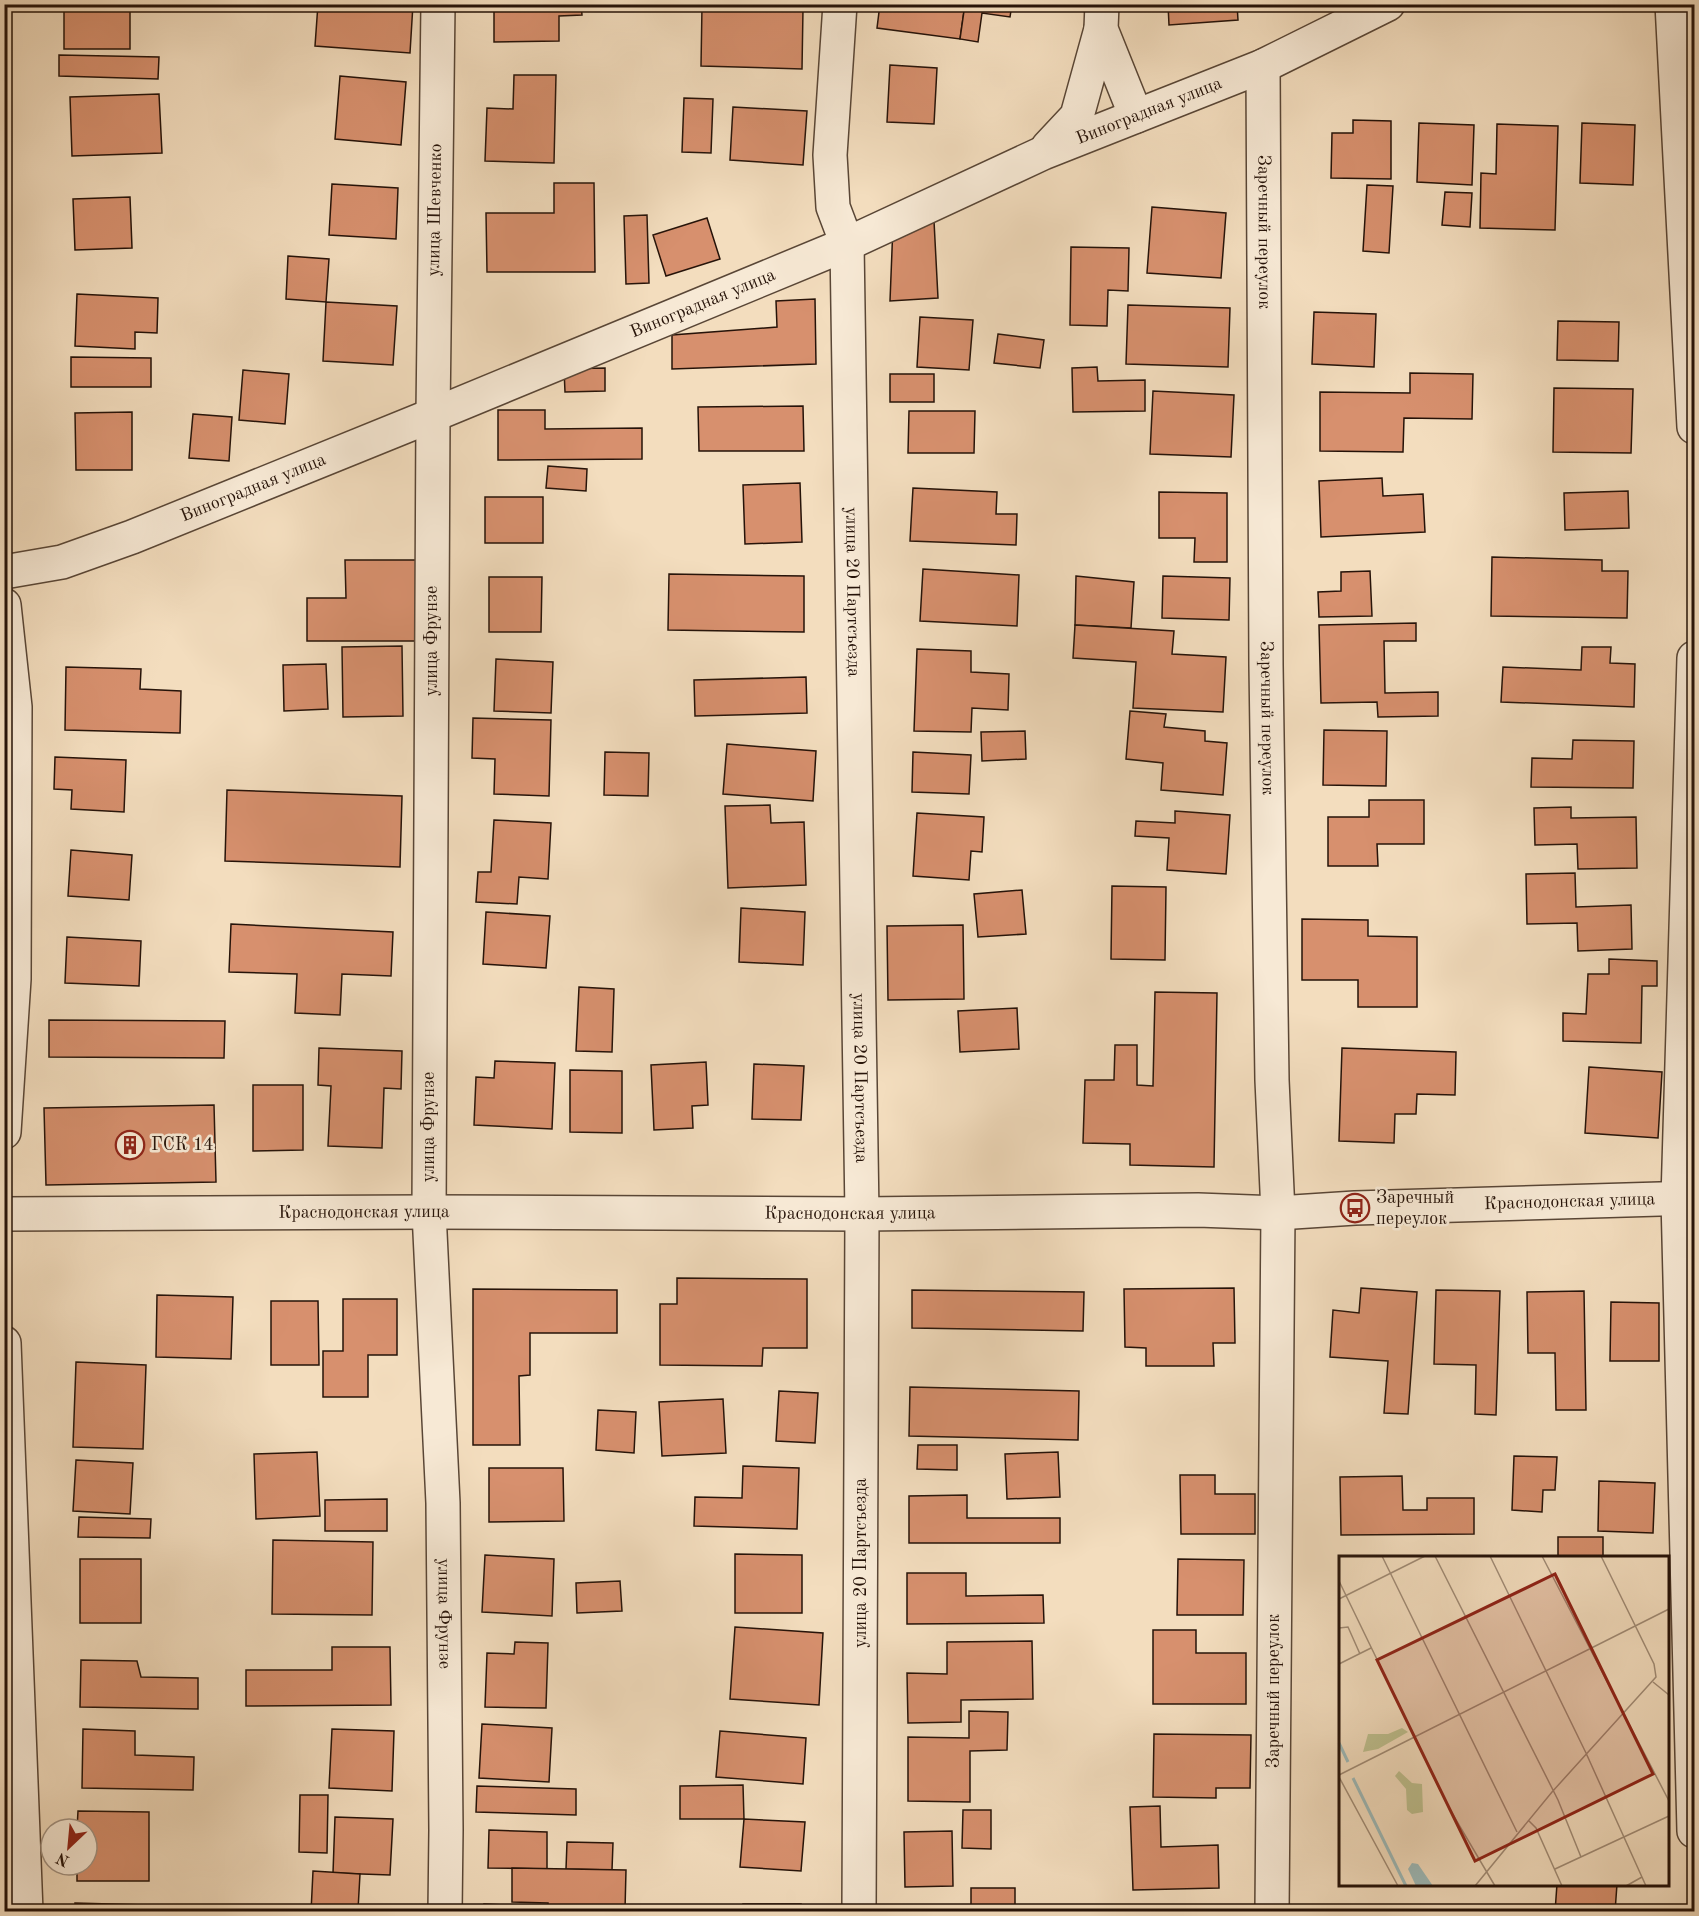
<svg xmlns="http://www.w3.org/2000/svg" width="1699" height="1916" font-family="'Old Standard TT',serif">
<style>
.building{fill:#d7906e;stroke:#261309;stroke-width:1.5}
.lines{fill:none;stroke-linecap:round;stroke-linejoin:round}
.minor-casing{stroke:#594636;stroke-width:36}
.tertiary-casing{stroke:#594636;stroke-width:36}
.minor{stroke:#f7e9d5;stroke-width:33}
.tertiary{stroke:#f7e9d5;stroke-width:33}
.labels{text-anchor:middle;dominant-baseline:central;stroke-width:5;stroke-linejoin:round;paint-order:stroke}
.street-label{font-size:18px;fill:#261309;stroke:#f7e9d5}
.poi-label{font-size:18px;fill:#261309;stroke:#f7e9d5;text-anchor:start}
.inset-river{fill:none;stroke:#9dbab9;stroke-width:3}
.inset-road{fill:none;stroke:#a18c76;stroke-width:1.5}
.view{fill:#8f2418;fill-opacity:0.15;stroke:#8f2418;stroke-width:3}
.inset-edge{fill:none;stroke:#261309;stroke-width:3}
</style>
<rect width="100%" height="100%" fill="#f3ddbe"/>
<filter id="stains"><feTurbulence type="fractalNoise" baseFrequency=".00333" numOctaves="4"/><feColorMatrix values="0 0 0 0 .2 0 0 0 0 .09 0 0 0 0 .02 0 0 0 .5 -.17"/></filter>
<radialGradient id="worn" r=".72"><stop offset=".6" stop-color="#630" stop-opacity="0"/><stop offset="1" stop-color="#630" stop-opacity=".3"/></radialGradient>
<!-- building -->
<g class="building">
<rect x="64" y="4" width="66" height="45"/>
<polygon points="318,4 413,4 410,53 315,46"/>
<polygon points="494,4 581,4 582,15 559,16 559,41 494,42"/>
<polygon points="880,4 965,4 960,39 877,28"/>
<polygon points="965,4 1012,4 1010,17 982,13 978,42 960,39"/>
<polygon points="1168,4 1237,4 1238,20 1169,25"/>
<polygon points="702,6 803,9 802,69 701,66"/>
<polygon points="59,55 159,57 158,79 59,76"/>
<polygon points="890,65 937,68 934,124 887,122"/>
<polygon points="514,75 556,75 554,163 485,161 487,108 513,109"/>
<polygon points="340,76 406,82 401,145 335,139"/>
<polygon points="159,94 162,153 72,156 70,97"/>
<polygon points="684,98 713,99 711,153 682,152"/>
<polygon points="733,107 807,111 803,165 730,160"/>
<polygon points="1353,120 1391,121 1391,179 1331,178 1332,133 1353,133"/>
<polygon points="1419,123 1474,125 1472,185 1417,182"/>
<polygon points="1582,123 1635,125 1633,185 1580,183"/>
<polygon points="1497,124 1558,126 1555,230 1480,228 1481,173 1496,174"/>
<polygon points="554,183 594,183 595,272 487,272 486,213 554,213"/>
<polygon points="332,184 398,188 396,239 329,235"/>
<polygon points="1367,185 1393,186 1389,253 1363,251"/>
<polygon points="1445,192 1472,193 1470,227 1442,225"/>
<polygon points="130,197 132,248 75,250 73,199"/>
<polygon points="1152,207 1226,213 1221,278 1147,273"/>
<polygon points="647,215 649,283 626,284 624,216"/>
<polygon points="707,218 720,259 666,276 653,235"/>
<polygon points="934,221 938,298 890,301 893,225"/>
<polygon points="1071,247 1129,248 1128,291 1108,290 1107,326 1070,325"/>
<polygon points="288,256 329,259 326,302 286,299"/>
<polygon points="77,294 158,298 157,333 135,332 135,349 75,346"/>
<polygon points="815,299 816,364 672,369 672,335 777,327 776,301"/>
<polygon points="326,302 397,306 393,365 323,361"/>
<polygon points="1128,305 1230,308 1228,367 1126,364"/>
<polygon points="1314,312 1376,314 1374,367 1312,364"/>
<polygon points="920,317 973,320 969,370 917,367"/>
<polygon points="1558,321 1619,322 1618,361 1557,360"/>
<polygon points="998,334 1044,340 1040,368 994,363"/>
<polygon points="71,357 151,358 151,387 71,387"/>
<polygon points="1097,367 1098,381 1145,380 1145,411 1073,412 1072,368"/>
<polygon points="605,368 605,391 565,392 564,369"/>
<polygon points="243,370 289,374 285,424 239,420"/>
<polygon points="1410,373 1473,374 1472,419 1404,418 1403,452 1320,451 1320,392 1410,393"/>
<rect x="890" y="374" width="44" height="28"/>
<polygon points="1554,388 1633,389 1631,453 1553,452"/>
<polygon points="1153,391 1234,395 1231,457 1150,454"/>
<polygon points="803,406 804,451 699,451 698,407"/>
<polygon points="498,410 545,410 545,429 642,428 642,459 498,460"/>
<polygon points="909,411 975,411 974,453 908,453"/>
<polygon points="132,412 132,470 76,470 75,413"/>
<polygon points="193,414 232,417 229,461 189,458"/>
<polygon points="548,466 587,469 586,491 546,488"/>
<polygon points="1382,478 1383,496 1423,494 1425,532 1321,537 1319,481"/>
<polygon points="800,483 802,542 745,544 743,485"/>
<polygon points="913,488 997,492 996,514 1017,514 1016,545 910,541"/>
<polygon points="1628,491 1629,528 1565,530 1564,493"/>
<polygon points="1159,492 1227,493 1227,562 1194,562 1195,538 1159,538"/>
<rect x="485" y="497" width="58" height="46"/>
<polygon points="1492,557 1602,560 1602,571 1628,571 1627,618 1491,616"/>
<polygon points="345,560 425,560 425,641 307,641 307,598 346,598"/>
<polygon points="923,569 1019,575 1017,626 920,621"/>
<polygon points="1370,571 1372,616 1319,617 1318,592 1341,591 1341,572"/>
<polygon points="669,574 804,576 804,632 668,630"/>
<polygon points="1076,576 1134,582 1131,628 1075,625"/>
<polygon points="1163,576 1230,578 1229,620 1162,618"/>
<polygon points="489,577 542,577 541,632 489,632"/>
<polygon points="1416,623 1416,641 1384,641 1385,693 1438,692 1438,716 1378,717 1377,702 1321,703 1319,625"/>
<polygon points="1075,625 1174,631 1172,654 1226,657 1223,712 1133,708 1136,662 1073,658"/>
<polygon points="402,646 403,716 343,717 342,647"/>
<polygon points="1582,647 1611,647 1610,663 1635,664 1634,707 1501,702 1503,667 1581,670"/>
<polygon points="917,649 971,651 971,672 1009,674 1008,710 972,708 971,732 914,731"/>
<polygon points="496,659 553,662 551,713 494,711"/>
<polygon points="326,664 328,709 284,711 283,665"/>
<polygon points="66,667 141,669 140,689 181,691 180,733 65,730"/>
<polygon points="806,677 807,713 695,716 694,680"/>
<polygon points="1130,711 1166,714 1164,727 1205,731 1205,741 1227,743 1223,795 1161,790 1163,763 1126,759"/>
<polygon points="473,718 551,720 549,796 494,794 495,759 472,758"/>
<polygon points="1324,730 1387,731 1386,786 1323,785"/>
<polygon points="1025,731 1026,759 982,761 981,732"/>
<polygon points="1573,740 1634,741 1633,788 1531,787 1532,758 1572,759"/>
<polygon points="727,744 816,751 813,801 723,794"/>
<polygon points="605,752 649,753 648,796 604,795"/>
<polygon points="913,752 971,755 969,794 912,792"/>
<polygon points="55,757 126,760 124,812 71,809 72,790 54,789"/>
<polygon points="227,790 402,796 400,867 225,861"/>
<polygon points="1369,800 1424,800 1424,844 1377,844 1378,866 1328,866 1328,817 1369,817"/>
<polygon points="770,805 771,823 804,822 806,885 728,888 725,806"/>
<polygon points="1571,807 1571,818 1636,817 1637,868 1578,869 1577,844 1535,845 1534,808"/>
<polygon points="1175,811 1230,815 1226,874 1167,870 1169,838 1135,836 1136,821 1175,823"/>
<polygon points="917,813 984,817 982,852 971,851 969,880 913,876"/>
<polygon points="494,820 551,823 548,879 519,877 517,904 476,902 478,872 491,872"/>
<polygon points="71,850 132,855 129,900 68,896"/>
<polygon points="1575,873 1576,907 1631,905 1632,949 1578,951 1577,923 1527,924 1526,874"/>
<polygon points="1112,886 1166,887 1165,960 1111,959"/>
<polygon points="1022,890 1026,934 978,937 974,894"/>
<polygon points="741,908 805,912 803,965 739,962"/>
<polygon points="486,912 550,916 546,968 483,964"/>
<polygon points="1302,919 1368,920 1368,936 1417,937 1417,1007 1358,1007 1358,980 1302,980"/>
<polygon points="231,924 393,932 391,976 342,974 340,1015 295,1013 297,974 229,972"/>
<polygon points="963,925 964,999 888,1000 887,926"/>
<polygon points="67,937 141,941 139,986 65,983"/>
<polygon points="1609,959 1657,961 1657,986 1642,986 1641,1043 1563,1041 1563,1013 1586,1014 1588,974 1609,974"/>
<polygon points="579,987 614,989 612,1052 576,1051"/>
<polygon points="1155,992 1217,993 1214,1167 1130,1165 1130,1144 1083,1143 1085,1080 1114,1080 1115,1045 1137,1045 1137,1085 1153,1086"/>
<polygon points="1017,1008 1019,1049 960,1052 958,1011"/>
<polygon points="49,1020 225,1021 224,1058 49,1057"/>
<polygon points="319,1048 402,1051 401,1089 384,1088 382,1148 328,1146 331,1086 318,1085"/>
<polygon points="1342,1048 1456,1052 1455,1095 1417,1094 1416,1114 1395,1114 1394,1143 1339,1141"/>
<polygon points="495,1061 555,1063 552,1129 474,1125 476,1077 494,1078"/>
<polygon points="706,1062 708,1105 692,1106 693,1128 654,1130 651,1065"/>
<polygon points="754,1064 804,1066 801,1120 752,1119"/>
<polygon points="1589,1067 1662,1072 1658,1138 1585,1133"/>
<polygon points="570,1070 622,1071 622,1133 570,1132"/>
<polygon points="253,1085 303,1085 303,1150 253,1151"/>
<polygon points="214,1105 216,1182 46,1185 44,1108"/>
<polygon points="677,1278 807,1279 807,1348 763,1348 762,1366 660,1365 660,1304 677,1304"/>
<polygon points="1234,1288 1235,1343 1213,1343 1214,1366 1146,1366 1146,1348 1125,1347 1124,1289"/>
<polygon points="1361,1288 1417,1292 1408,1414 1384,1413 1388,1361 1330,1357 1333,1310 1359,1313"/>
<polygon points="473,1289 617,1290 617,1333 530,1333 530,1375 519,1376 520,1445 473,1445"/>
<polygon points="912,1290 1084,1292 1083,1331 912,1328"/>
<polygon points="1436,1290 1500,1291 1496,1415 1475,1414 1476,1365 1434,1364"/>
<polygon points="1584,1291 1586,1410 1556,1410 1555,1353 1528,1353 1527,1292"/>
<polygon points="157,1295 233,1297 231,1359 156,1357"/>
<polygon points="343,1299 397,1299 397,1355 368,1355 368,1397 323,1397 323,1351 343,1351"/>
<polygon points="271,1301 318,1301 319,1365 271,1365"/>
<polygon points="1611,1302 1659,1303 1659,1361 1610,1361"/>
<polygon points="76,1362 146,1365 143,1449 73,1447"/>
<polygon points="910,1387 1079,1391 1078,1440 909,1436"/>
<polygon points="779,1391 818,1393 815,1443 776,1441"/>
<polygon points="723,1399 726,1453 662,1456 659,1402"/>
<polygon points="598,1410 636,1412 634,1453 596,1450"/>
<polygon points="918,1445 957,1445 957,1470 917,1469"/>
<polygon points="317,1452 320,1516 256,1519 254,1454"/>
<polygon points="1058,1452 1060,1497 1007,1499 1005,1454"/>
<polygon points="1514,1456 1557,1457 1555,1490 1543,1490 1542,1512 1512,1510"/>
<polygon points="76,1460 133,1463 130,1514 73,1511"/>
<polygon points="743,1466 799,1468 797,1529 694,1526 695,1497 742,1498"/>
<polygon points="489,1468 563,1468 564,1521 489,1522"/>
<polygon points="1180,1475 1215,1475 1215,1494 1255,1494 1255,1534 1181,1534"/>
<polygon points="1402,1476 1403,1510 1427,1510 1427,1498 1474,1498 1474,1534 1341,1535 1340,1477"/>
<polygon points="1599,1481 1655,1483 1653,1533 1598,1531"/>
<polygon points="967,1495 967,1518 1060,1518 1060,1543 909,1543 909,1496"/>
<polygon points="387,1499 387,1531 325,1531 325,1500"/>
<polygon points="79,1517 151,1519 150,1538 78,1537"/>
<rect x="1558" y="1537" width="45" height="21"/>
<polygon points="273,1540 373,1542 372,1615 272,1614"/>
<polygon points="735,1554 802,1555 802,1613 735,1613"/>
<polygon points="485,1555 554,1559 552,1616 482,1612"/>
<rect x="80" y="1559" width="61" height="64"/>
<polygon points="1178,1559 1244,1560 1243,1615 1177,1615"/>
<polygon points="907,1573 966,1573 966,1596 1043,1595 1044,1623 907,1624"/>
<polygon points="620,1581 622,1611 577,1613 576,1583"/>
<polygon points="735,1627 823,1633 819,1705 730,1699"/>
<polygon points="1153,1630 1196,1630 1196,1653 1246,1653 1246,1704 1153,1704"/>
<polygon points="1032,1641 1033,1699 961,1700 961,1722 908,1723 907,1673 947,1674 947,1642"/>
<polygon points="515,1642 548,1643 546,1708 485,1707 487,1653 514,1654"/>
<polygon points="332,1647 390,1647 391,1705 246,1706 246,1670 332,1670"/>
<polygon points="81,1660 137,1661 141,1677 198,1678 198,1709 80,1707"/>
<polygon points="969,1711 1008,1712 1007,1750 970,1751 970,1802 908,1801 908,1737 969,1738"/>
<polygon points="482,1724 552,1728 549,1782 479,1778"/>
<polygon points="83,1729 135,1731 135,1755 194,1757 193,1790 82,1788"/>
<polygon points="332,1729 394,1731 392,1791 329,1788"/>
<polygon points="720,1731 806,1738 803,1784 716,1777"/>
<polygon points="1154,1734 1251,1735 1250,1788 1216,1788 1216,1798 1153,1797"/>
<polygon points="743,1785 744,1819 680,1819 680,1786"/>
<polygon points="477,1786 576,1789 576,1815 476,1812"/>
<polygon points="300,1795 328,1795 327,1853 299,1852"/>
<polygon points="1160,1806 1161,1847 1218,1845 1219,1888 1133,1890 1130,1807"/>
<polygon points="963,1810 991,1810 991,1849 962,1848"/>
<polygon points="78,1811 149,1812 149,1881 77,1881 77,1865 87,1865 87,1829 77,1829"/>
<polygon points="335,1817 393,1819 390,1875 333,1873"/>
<polygon points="744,1819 805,1822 801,1871 740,1867"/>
<polygon points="489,1830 547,1832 547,1869 488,1868"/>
<polygon points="952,1831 953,1886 905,1887 904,1832"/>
<polygon points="567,1842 613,1843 612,1870 566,1869"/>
<polygon points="512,1868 626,1870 625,1910 548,1909 548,1903 512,1902"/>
<polygon points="313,1871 360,1874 358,1910 385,1912 311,1912"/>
<polygon points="1557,1884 1617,1884 1615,1912 1555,1912"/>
<rect x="971" y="1888" width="44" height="24"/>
<polygon points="75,1903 146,1905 146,1912 75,1912"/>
<polygon points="484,1904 541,1907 541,1912 484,1912"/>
<rect x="743" y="1904" width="58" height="8"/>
<polygon points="1483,1908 1483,1912 1348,1912 1348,1911"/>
</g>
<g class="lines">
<!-- minor casing -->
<g class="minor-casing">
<g id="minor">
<path id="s1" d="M438,4L433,415L429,1212L443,1503L446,1830L445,1912"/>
<path id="s2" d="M840,4L830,155L833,207L847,244L862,1214L859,1912"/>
<polyline points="1102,4 1101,29 1136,116"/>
<polyline points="1672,4 1694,427"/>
<path id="s3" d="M1263,66L1266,665L1272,1080L1278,1213L1272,1912"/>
<polyline points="1048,147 1077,116 1101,29"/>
<path id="s4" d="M4,572L62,562L132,537L433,415L847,244L1043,153L1263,66L1388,4"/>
<polyline points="4,605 15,707 14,979 4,1132"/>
<polyline points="1694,658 1678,1199 1694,1831"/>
<polyline points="4,1343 26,1912"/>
</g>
</g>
<!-- tertiary casing -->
<g class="tertiary-casing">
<g id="tertiary">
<path id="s5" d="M4,1214L429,1212L862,1214L1198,1210L1278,1213L1355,1208L1694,1198"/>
</g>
</g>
<!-- minor -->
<use href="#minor" class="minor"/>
<!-- tertiary -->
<use href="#tertiary" class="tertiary"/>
</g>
<!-- icons -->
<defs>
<g id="building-ring" transform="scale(1.5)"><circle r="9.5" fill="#f7e9d5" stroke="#8f2418" stroke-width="1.5"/><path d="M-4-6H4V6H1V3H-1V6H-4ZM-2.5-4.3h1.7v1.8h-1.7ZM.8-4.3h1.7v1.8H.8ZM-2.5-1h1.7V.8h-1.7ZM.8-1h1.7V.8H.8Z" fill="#8f2418"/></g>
<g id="bus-ring" transform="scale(1.5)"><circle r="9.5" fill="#f7e9d5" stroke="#8f2418" stroke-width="1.5"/><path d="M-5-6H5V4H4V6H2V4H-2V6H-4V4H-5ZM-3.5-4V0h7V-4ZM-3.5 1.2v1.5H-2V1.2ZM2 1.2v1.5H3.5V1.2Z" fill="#8f2418"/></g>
</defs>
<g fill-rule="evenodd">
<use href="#building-ring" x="130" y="1145"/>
<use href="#bus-ring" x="1355" y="1208"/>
</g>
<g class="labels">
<!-- street labels -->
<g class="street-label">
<text stroke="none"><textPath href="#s4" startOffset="1236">Виноградная улица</textPath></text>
<text transform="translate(435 210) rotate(-89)">улица Шевченко</text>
<text stroke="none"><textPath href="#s3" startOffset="166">Заречный переулок</textPath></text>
<text stroke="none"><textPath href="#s4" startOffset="750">Виноградная улица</textPath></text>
<text stroke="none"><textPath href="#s4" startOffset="264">Виноградная улица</textPath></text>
<text stroke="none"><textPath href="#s2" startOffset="591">улица 20 Партсъезда</textPath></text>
<text transform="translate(432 641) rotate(-90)">улица Фрунзе</text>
<text stroke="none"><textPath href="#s3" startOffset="652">Заречный переулок</textPath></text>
<text stroke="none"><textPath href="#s2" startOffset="1077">улица 20 Партсъезда</textPath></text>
<text transform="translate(429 1127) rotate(-90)">улица Фрунзе</text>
<text stroke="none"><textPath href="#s5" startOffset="1566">Краснодонская улица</textPath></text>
<text stroke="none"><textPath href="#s5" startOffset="360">Краснодонская улица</textPath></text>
<text stroke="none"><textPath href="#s5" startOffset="846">Краснодонская улица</textPath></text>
<text transform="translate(861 1563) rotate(-90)">улица 20 Партсъезда</text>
<text stroke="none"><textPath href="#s1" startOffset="1610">улица Фрунзе</textPath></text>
<text transform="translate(1274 1691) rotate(-90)">Заречный переулок</text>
</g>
<!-- poi labels -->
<g class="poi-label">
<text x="151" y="1145">ГСК 14</text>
<text x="1376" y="1198">Заречный<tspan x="1376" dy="21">переулок</tspan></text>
</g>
</g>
<!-- overview -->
<g transform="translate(1339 1556)">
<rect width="330" height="330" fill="#f3ddbe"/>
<path d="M63,172L69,176L39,193L24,196L29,178H49ZM60,215L73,227L83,228L84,256L73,258L68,254L67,233L56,220Z" fill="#bec08f"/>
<path d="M73,307L79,308L94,330H77L69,313Z" fill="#9dbab9"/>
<path class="inset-river" d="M0,187L9,206M14,222L67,330"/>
<path class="inset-road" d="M43,0L178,276M96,0L219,244L242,301M151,0L247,197L307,330M203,0L330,245M0,25L110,252L156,330M0,43L86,0M0,72L9,71L21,98M0,108L32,92M314,126L330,139M0,219L330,53M0,221L59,330M189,264L197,272L223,330M216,313L330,260M136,330L213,236L317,121L315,108L262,0M287,330L303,321"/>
<path class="view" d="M216,18L314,218L136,305L38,104Z"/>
<rect width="330" height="330" class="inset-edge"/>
</g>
<!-- margin -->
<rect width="1699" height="1916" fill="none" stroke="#f3ddbe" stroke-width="24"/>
<rect x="6" y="6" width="1687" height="1904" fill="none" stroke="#261309" stroke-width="3"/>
<rect x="12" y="12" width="1675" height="1892" fill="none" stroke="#261309" stroke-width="1.5"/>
<!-- north arrow -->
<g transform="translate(69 1847) rotate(206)"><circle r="28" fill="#f7e9d5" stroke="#a39383" stroke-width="1.5"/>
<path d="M0-4.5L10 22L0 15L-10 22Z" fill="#8f2418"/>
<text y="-9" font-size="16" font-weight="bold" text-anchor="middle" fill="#261309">N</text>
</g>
<rect width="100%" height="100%" filter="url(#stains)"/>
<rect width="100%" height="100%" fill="url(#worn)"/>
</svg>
